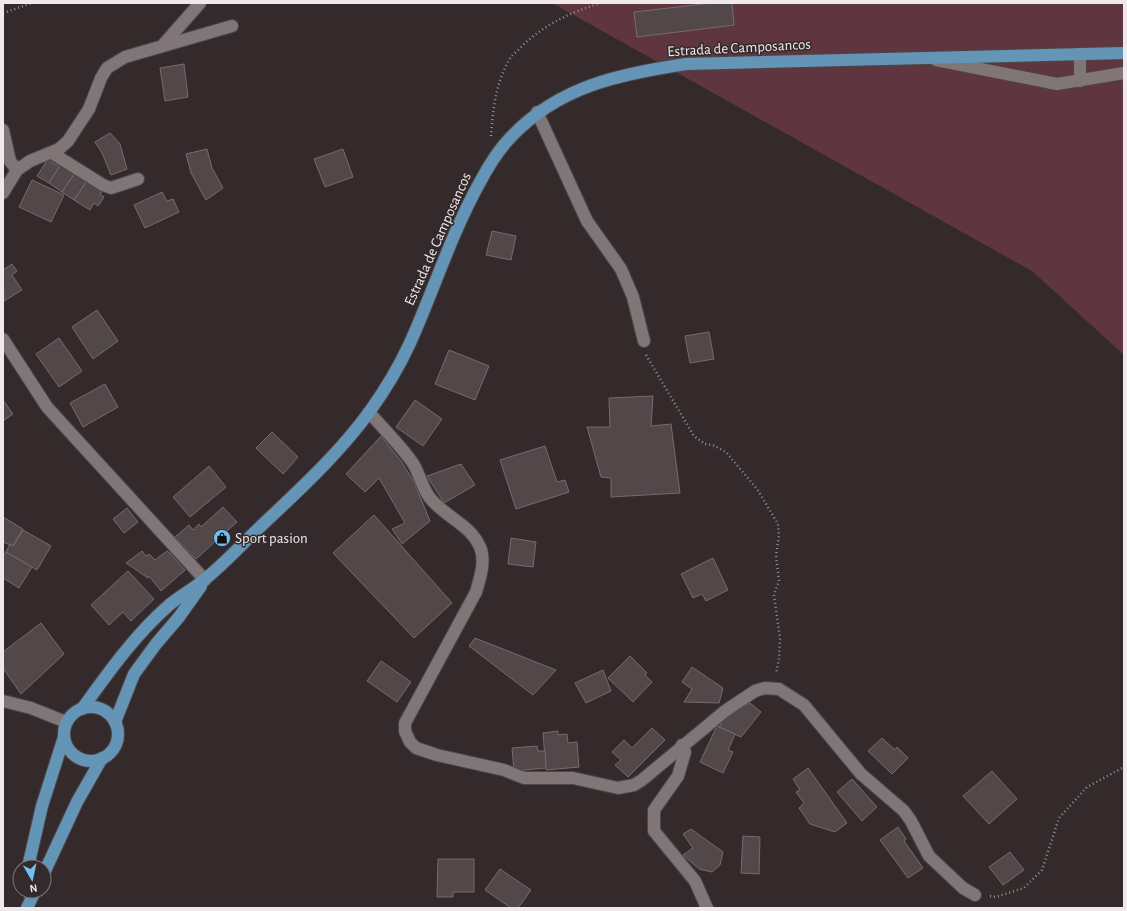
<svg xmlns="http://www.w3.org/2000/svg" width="1127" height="911" font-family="'Alegreya Sans',sans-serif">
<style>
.green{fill:#5f353f}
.building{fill:#524749;stroke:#766b6d}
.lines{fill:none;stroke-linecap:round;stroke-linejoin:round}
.lane-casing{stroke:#4e4648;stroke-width:14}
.street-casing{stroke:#4e4648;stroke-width:14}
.primary-casing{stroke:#4e4648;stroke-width:14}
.path{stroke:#978f91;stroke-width:2.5;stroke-dasharray:1 3;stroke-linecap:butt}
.lane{stroke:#807577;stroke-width:12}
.street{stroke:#807577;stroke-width:12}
.primary{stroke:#6495b7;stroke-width:12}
.labels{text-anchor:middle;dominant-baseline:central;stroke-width:3;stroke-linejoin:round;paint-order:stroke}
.street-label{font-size:15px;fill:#f0e9eb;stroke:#342a2c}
.poi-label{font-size:15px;fill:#f0e9eb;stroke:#342a2c;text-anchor:start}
</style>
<rect width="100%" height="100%" fill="#342a2c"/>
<!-- green -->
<polygon class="green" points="552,3 1124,3 1124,355 1032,271"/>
<!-- building -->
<g class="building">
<polygon points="712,3 732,3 734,25 637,37 634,12"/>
<polygon points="184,64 188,97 165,101 160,68"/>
<polygon points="110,133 120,144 127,169 111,175 102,153 95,142"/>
<polygon points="207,149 212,168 223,188 206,200 191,173 186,154"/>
<polygon points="343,149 353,177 325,187 314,159"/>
<polygon points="48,159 56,165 58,162 61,164 49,183 37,176"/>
<polygon points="61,164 75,173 62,192 49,183"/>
<polygon points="75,173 87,181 74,200 62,192"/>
<polygon points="32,180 64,195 51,222 19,207"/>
<polygon points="87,181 103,191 100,194 104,197 98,206 94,203 90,210 74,200"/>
<polygon points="162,192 167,201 173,199 179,212 145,228 134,205"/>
<polygon points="492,231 516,236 511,260 486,255"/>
<polygon points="12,264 17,271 12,275 22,290 4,301 3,270"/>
<polygon points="97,310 118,341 93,359 72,327"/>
<polygon points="709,332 714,359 690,363 685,336"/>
<polygon points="59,338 82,371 59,387 36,354"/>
<polygon points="449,350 489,366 475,400 435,384"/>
<polygon points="105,384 118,407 83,427 70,403"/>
<polygon points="653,396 651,426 671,424 680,493 611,497 611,478 601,477 587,427 610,427 609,398"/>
<polygon points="3,400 13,414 3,421"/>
<polygon points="415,400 442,419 423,446 396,427"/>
<polygon points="272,432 298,457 283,474 256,448"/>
<polygon points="381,436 401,461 414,482 430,521 402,544 392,529 405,523 379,478 365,492 346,474"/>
<polygon points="545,446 557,482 565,480 569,492 516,509 500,460"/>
<polygon points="461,464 475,485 444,503 427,476"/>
<polygon points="209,466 226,487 190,517 173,497"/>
<polygon points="223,507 237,522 196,559 175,537 189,525 193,530 199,524 201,527"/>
<polygon points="127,508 138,522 124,533 113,519"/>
<polygon points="374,515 452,603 414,638 333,553"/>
<polygon points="3,517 23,529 13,546 3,542"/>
<polygon points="23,530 51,546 37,570 6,552 10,544 13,546"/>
<polygon points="511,538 536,542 533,567 508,564"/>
<polygon points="142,551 146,556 149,554 155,560 167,551 171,554 185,570 161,591 149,576 148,578 126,563"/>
<polygon points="6,552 32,567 19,588 3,578 3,556"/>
<polygon points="713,558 728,590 706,601 702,594 693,598 681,574"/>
<polygon points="128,571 154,599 131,621 123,612 109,625 91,605"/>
<polygon points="41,623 64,654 21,694 3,668 3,652"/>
<polygon points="475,638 556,670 533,695 469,646"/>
<polygon points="630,656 647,673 645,675 652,682 633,702 608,678"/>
<polygon points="381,661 411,682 397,702 367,681"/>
<polygon points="692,667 723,688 719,703 684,702 692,689 682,682"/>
<polygon points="603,670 611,691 586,703 575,683"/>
<polygon points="750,703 761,712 741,737 719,727 726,716"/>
<polygon points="717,726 735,734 728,750 733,752 723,773 700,762"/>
<polygon points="652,728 665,740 628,777 615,765 621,760 612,752 624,740 632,748"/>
<polygon points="558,731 558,735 567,734 568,743 577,742 579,767 546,770 543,733"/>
<polygon points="882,738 895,750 897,747 908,758 892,774 868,751"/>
<polygon points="537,746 538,751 545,751 546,768 514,771 512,748"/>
<polygon points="808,768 847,823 835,832 810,824 799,808 804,803 796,792 800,790 793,779"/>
<polygon points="992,771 1017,799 989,824 963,796"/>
<polygon points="852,779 877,807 862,821 837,792"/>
<polygon points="898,827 906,839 904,841 923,868 908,878 880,840"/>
<polygon points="691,829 723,852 720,865 712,872 699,869 683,855 693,848 683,834"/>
<polygon points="743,836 760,837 759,874 741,873"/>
<polygon points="1010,852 1024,870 1003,885 989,867"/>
<polygon points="438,859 474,859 474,892 453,892 453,897 437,897"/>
<polygon points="500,869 531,890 518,908 511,908 485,890"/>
</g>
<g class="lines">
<!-- lane casing -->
<g class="lane-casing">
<g id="lane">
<polyline points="163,45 200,3"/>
<polyline points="936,60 1057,84 1124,73"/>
<polyline points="1080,81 1080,54"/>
</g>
</g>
<!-- street casing -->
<g class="street-casing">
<g id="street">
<polyline points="537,112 587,221 621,269 633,297 644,341"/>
<polyline points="3,130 10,161 17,170"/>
<polyline points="52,153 103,185 111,188 138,179"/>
<polyline points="3,193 17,170 30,161 59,149 68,141 89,109 101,78 107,68 125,57 232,26"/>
<polyline points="3,339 47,407 205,580"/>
<path d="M369,412C384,430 401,445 414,465C420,476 423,489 430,498C445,517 470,524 480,547C486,561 480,578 476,592L405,723V731L410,742L416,748L437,755L504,770L524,778H573L618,788L634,785L642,780L725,711L755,691L765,688L779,689L804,705L861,774L904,811L911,821L929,856L963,888L975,895"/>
<polyline points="3,701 31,708 66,722"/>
<polyline points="682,745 685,752 678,776 654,810 654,831 695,881 707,908"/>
</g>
</g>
<!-- primary casing -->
<g class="primary-casing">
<g id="primary">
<circle cx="91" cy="734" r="27"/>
<path d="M82,709C108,673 134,636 168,606C179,596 194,589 205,579C224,564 241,545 259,528C298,491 338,455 370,411C385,390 399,367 410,343C434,290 451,234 480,182C488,167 498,150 511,137C559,86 620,74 686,64L1124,53"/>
<polyline points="115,722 134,674 156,644 179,617 201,586"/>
<polyline points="28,867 42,806 64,737"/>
<polyline points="44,873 77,802 102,758"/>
<polyline points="27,908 35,891"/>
</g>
</g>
<!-- path -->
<g class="path">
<polyline points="3,13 32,3"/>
<path d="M491,136C493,109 496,80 511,57C514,53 519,50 522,46C545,24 571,12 601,3"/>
<polyline points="646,355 694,436 705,444 713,445 726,452 757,489 778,524 779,535 776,556 779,581 774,595 780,638 779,659 776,674"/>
<polyline points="990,896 996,897 1024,888 1042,870 1059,818 1087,787 1124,767"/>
</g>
<!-- lane -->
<use href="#lane" class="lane"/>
<!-- street -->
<use href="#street" class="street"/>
<!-- primary -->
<use href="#primary" class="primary"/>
</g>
<!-- icons -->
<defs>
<g id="shop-disc" transform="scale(0.9)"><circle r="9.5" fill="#72c1f5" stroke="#342a2c"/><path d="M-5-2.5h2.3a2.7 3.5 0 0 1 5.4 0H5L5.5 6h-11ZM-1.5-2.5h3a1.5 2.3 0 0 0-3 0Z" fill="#111"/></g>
</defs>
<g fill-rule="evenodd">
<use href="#shop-disc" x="222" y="538"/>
</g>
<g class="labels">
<!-- street labels -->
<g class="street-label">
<text transform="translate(739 48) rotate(-3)">Estrada de Camposancos</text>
<text transform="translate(438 239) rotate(-66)">Estrada de Camposancos</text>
</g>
<!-- poi labels -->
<g class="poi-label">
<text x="235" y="538">Sport pasion</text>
</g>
</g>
<!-- border -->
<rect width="1127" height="911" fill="none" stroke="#f0e9eb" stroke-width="8"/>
<!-- north arrow -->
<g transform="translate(32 879) rotate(171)"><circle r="19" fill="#342a2c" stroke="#7f7678"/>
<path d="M0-3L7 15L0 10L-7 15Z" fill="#72c1f5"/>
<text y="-6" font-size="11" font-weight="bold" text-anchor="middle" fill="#f0e9eb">N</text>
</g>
</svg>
